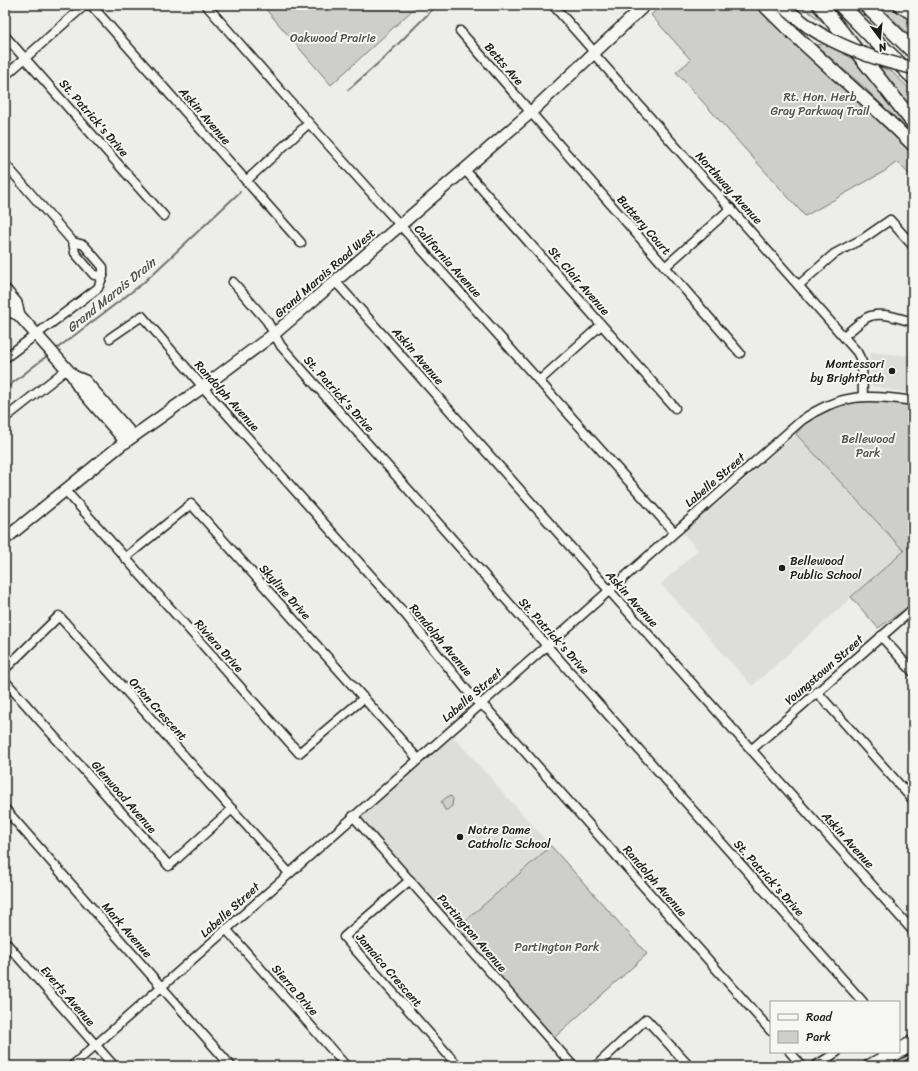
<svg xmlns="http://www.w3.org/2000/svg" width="918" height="1071" font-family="Sriracha,sans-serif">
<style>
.built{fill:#ddddda}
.green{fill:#cececb;stroke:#757574}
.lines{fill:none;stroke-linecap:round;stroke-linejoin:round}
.stream{stroke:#6f6f6d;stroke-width:2}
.street-casing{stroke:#1c1c1c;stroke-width:11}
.secondary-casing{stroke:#1c1c1c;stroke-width:14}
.primary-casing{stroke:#1c1c1c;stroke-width:15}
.highway-casing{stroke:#1c1c1c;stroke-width:17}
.street{stroke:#f6f6f2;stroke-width:8}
.secondary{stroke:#f6f6f2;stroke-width:11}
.primary{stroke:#f6f6f2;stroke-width:12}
.highway{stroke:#f6f6f2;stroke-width:14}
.primary-bridge-casing{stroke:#1c1c1c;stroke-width:15;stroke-linecap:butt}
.primary-bridge{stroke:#f6f6f2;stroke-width:12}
.poi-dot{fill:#1c1c1c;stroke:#f6f6f2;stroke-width:1.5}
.labels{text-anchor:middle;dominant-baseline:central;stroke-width:4;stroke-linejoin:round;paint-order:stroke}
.park-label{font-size:12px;fill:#515151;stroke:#f6f6f2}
.street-label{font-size:12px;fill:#1c1c1c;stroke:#f6f6f2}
.poi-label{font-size:12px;fill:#1c1c1c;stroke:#f6f6f2;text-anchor:start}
.water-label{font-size:13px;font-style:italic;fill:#535352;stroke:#f6f6f2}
</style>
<rect width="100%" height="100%" fill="#edede9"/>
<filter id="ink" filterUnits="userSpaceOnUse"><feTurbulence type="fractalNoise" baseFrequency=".025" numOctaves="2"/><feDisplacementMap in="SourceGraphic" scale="8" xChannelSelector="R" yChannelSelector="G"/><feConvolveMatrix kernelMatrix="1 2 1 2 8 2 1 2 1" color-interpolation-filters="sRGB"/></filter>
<g filter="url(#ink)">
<!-- built -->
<g class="built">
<polygon points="870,352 913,356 913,394 871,386"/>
<polygon points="796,434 904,551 752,686 661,584 698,550 681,531 704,511 715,506"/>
<polygon points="451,734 551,846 457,928 362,820 360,816"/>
</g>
<!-- green -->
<g class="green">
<polygon points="262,5 418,5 331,85"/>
<polygon points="661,5 757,5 801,49 847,91 913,154 913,178 897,162 885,171 805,216 676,72 691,60 651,15"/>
<polygon points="800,5 813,5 831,27 817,18"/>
<polygon points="878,5 890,5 913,20 913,38"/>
<polygon points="824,44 852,58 911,129 908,131 865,88 816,45"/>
<polygon points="877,66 891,71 913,92 913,112"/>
<polygon points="865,400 913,405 913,604 878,628 851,597 904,551 796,434 809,419 828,409 844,404"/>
<polygon points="451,796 453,799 452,806 447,810 445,810 441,802 447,797"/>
<polygon points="551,846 647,954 554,1038 457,928"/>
<polygon points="913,1049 913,1062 905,1066 883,1066"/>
</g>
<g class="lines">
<!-- stream -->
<g class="stream">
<polyline points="348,90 384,58 437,5"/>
<polyline points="55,350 142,284 240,192"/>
<polyline points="5,389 48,355"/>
</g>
<!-- street casing -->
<g class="street-casing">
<g id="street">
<polyline points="91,5 301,243"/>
<polyline points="206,5 309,123 674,532"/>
<polyline points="553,5 590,47 594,54 857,352 862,362 863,397"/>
<polyline points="460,31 740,353"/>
<polyline points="5,36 164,216"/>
<polyline points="5,76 85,5"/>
<polyline points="5,164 73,242 75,253 94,275 103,276"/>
<polyline points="465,170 675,408"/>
<polyline points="246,181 309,123"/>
<polyline points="665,267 731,208"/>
<polyline points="335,281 615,597 913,931"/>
<polyline points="233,282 267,321 281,346 863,1002"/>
<polyline points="799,285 834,254 864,238 890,220 913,246"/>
<path d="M844,336C851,330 859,323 866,318C879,310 900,319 913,322"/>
<polyline points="110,338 142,316 208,393 405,614 474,699 488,710 771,1031"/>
<polyline points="5,358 98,288 103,276 103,267 84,245 73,242"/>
<polyline points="539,381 601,325"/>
<polyline points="5,418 67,369"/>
<polyline points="65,490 299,753 364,698"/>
<polyline points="125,558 191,504 418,759"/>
<polyline points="881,636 913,672"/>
<polyline points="5,669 59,616 289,873"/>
<polyline points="5,681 169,866 232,809"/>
<polyline points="817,692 913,800"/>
<polyline points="751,750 913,609"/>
<polyline points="5,809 231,1066"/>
<polyline points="353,816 573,1066"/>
<polyline points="410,880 344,937 458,1066"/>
<polyline points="226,929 346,1066"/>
<polyline points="5,942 114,1066"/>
<polyline points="790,1052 802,1066"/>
<path d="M72,1066L802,420C840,393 869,394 913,401"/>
<polyline points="596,1066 646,1019 689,1066"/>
<polyline points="815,1066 837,1052"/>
</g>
</g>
<!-- secondary casing -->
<g class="secondary-casing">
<g id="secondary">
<polyline points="5,290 16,303 19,315"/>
<polyline points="5,306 8,310 19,315 73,376 78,386 126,442"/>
<polyline points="73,376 85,381 133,436"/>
<polyline points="5,539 121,445 203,387 274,334 530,113 645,5"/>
</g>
</g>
<!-- primary casing -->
<g class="primary-casing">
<g id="primary">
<path d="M764,5C811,54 865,96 913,145"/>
<polyline points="781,5 809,27 822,35"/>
</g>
</g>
<!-- highway casing -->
<g class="highway-casing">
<g id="highway">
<polyline points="820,5 913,122"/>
<polyline points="841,5 883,48 913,77"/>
<polyline points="866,5 913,51"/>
<polyline points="901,5 913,13"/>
<polyline points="899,1051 913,1043"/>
<polyline points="871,1066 897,1052"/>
<polyline points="911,1066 913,1065"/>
</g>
</g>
<!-- street -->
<use href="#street" class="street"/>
<!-- secondary -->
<use href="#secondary" class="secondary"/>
<!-- primary -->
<use href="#primary" class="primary"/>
<!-- highway -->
<use href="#highway" class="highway"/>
<!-- primary-bridge casing -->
<g class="primary-bridge-casing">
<path id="primary-bridge" d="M822,35C851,51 881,61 913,68"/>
</g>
<!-- primary-bridge -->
<use href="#primary-bridge" class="primary-bridge"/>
</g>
</g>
<!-- markers -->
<g class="poi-dot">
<circle cx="892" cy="371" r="4"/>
<circle cx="782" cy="568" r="4"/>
<circle cx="460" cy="837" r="4"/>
</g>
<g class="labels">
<!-- park labels -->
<g class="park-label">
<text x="333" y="38">Oakwood Prairie</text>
<text x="820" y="97">Rt. Hon. Herb<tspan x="820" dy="14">Gray Parkway Trail</tspan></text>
<text x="868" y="439">Bellewood<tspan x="868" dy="14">Park</tspan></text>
<text x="557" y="947">Partington Park</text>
</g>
<!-- street labels -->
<g class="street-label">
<text transform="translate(504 64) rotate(49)">Betts Ave</text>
<text transform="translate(205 116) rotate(49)">Askin Avenue</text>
<text transform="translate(94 118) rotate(49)">St. Patrick's Drive</text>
<text transform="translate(729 188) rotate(48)">Northway Avenue</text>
<text transform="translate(644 225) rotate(49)">Buttery Court</text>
<text transform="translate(448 261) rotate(48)">California Avenue</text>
<text transform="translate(325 273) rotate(-41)">Grand Marais Road West</text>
<text transform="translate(579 281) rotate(49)">St. Clair Avenue</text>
<text transform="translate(418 356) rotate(49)">Askin Avenue</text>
<text transform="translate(339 394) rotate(48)">St. Patrick's Drive</text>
<text transform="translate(227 396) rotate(48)">Randolph Avenue</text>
<text transform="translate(715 480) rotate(-41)">Labelle Street</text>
<text transform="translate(285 592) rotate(48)">Skyline Drive</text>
<text transform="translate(632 599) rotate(48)">Askin Avenue</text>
<text transform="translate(554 636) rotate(48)">St. Patrick's Drive</text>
<text transform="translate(441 640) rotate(50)">Randolph Avenue</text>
<text transform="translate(219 646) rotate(48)">Riviera Drive</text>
<text transform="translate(824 670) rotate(-41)">Youngstown Street</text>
<text transform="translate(472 695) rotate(-41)">Labelle Street</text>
<text transform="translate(158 709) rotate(48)">Orion Crescent</text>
<text transform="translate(124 797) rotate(49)">Glenwood Avenue</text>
<text transform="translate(848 840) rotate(48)">Askin Avenue</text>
<text transform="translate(769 878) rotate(48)">St. Patrick's Drive</text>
<text transform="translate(655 881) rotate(49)">Randolph Avenue</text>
<text transform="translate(230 910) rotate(-42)">Labelle Street</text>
<text transform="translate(127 930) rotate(49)">Mark Avenue</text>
<text transform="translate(472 933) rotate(49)">Partington Avenue</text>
<text transform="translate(389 970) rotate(49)">Jamaica Crescent</text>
<text transform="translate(295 990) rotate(49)">Sierra Drive</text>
<text transform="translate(68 996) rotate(49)">Everts Avenue</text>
</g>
<!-- poi labels -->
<g class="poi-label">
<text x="884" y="364" text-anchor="end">Montessori<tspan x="884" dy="14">by BrightPath</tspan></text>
<text x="790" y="561">Bellewood<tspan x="790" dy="14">Public School</tspan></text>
<text x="468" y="830">Notre Dame<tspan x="468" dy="14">Catholic School</tspan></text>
</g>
<!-- water labels -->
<g class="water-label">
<text transform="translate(111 295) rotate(-39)">Grand Marais Drain</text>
</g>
</g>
<!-- margin -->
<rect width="918" height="1071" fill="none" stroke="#f6f6f2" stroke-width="20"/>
<rect x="10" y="10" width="898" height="1051" fill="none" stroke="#1c1c1c" stroke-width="1.5" filter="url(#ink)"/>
<!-- legend -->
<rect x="770" y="1001" width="130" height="52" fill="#f6f6f2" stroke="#9f9f9c"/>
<rect x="778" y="1014" width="20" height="6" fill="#f6f6f2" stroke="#9f9f9c"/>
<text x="806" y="1021" font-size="12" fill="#1c1c1c">Road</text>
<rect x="778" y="1031" width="20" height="12" fill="#cececb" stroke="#9f9f9c"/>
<text x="806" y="1041" font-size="12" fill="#1c1c1c">Park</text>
<!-- north arrow -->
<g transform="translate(880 38) rotate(164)" stroke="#f6f6f2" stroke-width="3" paint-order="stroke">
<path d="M0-3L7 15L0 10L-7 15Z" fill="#1c1c1c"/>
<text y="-6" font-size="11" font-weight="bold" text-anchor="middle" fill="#1c1c1c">N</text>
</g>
</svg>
